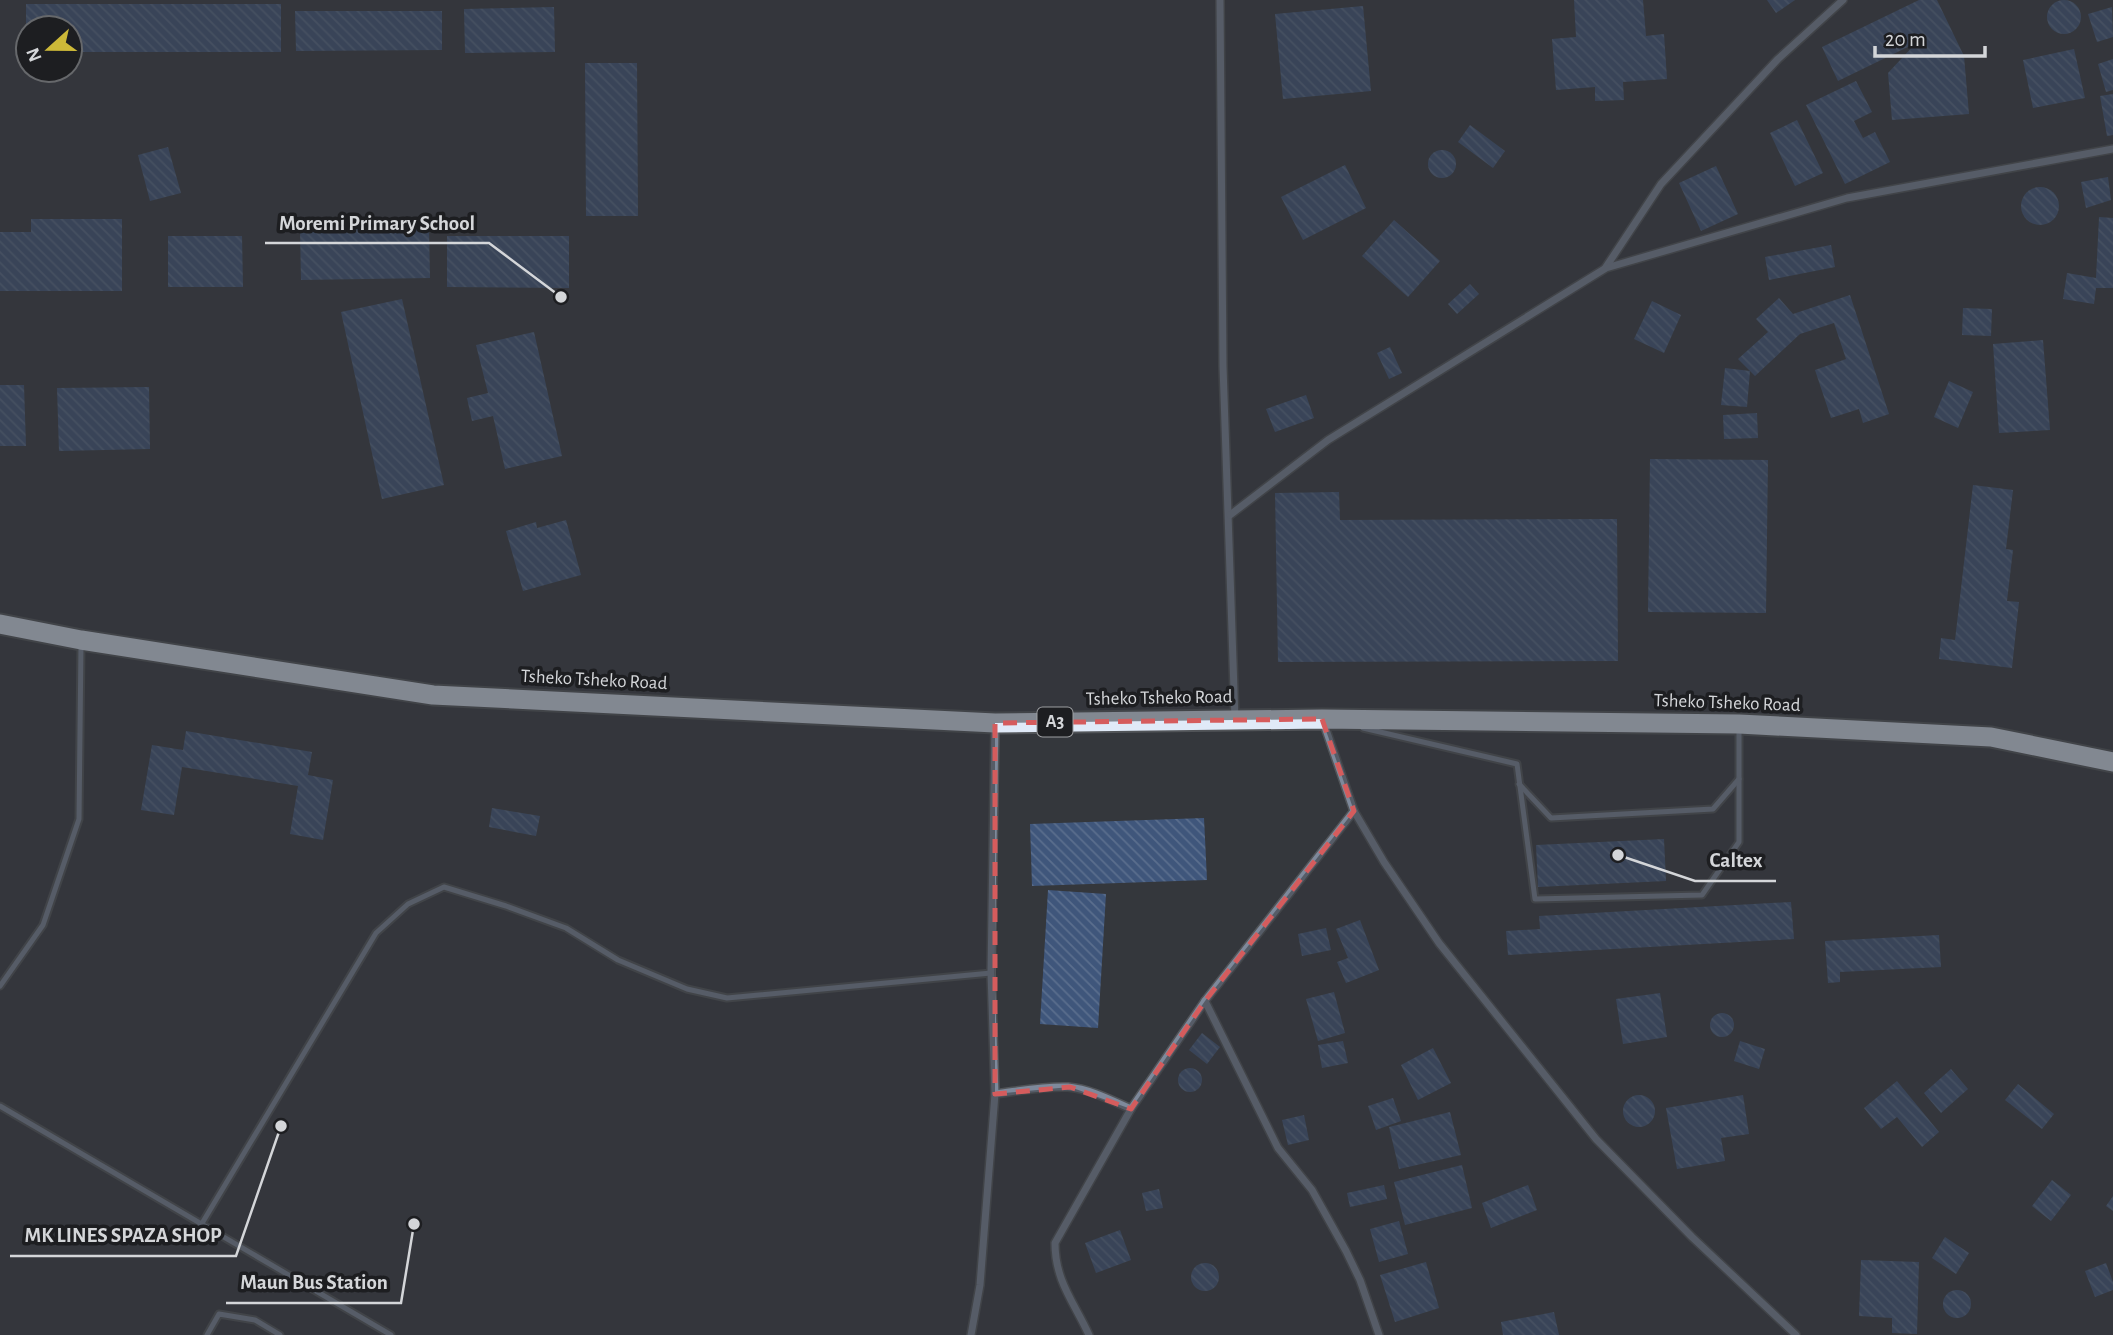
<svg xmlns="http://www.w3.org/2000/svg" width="2113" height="1335" font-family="'Alegreya Sans',sans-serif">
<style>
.building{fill:url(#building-back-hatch)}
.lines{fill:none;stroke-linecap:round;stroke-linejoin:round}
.service-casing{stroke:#515458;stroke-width:9}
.minor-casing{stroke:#515458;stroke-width:10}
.trunk-casing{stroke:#515458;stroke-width:23}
.service{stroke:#7e899b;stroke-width:5}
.minor{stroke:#7e899b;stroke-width:7}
.trunk{stroke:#e0eaf8;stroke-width:19}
.marked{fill:none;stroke:#d55c5d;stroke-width:5;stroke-dasharray:14 9;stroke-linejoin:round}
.labels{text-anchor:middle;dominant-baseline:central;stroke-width:7;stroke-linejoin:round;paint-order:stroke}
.shield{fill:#1d1e21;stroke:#9d9fa2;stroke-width:2}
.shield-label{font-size:18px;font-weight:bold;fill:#d4d6d9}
.street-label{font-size:19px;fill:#d4d6d9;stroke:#1d1e21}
.leader{fill:none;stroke:#d4d6d9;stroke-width:2.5}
.callout-dot{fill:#d4d6d9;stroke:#1d1e21;stroke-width:2.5}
.callout-label{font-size:21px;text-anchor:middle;font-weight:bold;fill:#d4d6d9;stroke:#1d1e21;stroke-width:7;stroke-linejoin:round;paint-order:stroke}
</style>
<defs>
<pattern id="building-back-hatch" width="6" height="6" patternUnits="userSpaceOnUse" patternTransform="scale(1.75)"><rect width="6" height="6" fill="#3f567b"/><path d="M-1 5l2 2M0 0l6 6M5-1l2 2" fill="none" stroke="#5a6e8d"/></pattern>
</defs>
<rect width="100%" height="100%" fill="#34373c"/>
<!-- building -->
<g class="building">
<polygon points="1574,0 1643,0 1646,36 1664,34 1667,79 1623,82 1624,100 1595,101 1595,87 1556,90 1552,39 1576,37"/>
<polygon points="1767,0 1795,0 1776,13"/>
<polygon points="1919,0 1937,0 1964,56 1969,114 1892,120 1888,73 1916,43 1838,81 1822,47"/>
<circle cx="2064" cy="17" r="17"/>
<polygon points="26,4 281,4 281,52 70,52 70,28 26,28"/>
<polygon points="1363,6 1371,91 1283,99 1275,14"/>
<polygon points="554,7 555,52 465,53 464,9"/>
<polygon points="2112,7 2113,37 2097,42 2088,14"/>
<polygon points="295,11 442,11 442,50 296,51"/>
<polygon points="2074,49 2085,98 2033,108 2023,60"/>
<polygon points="2113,59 2113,90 2106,92 2098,64"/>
<polygon points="585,63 637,63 638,216 586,216"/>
<polygon points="1856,81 1872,112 1854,121 1863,138 1875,132 1890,162 1845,184 1806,105"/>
<polygon points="2113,94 2113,135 2107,136 2100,96"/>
<polygon points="1797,120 1823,173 1795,186 1770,133"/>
<polygon points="1470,125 1505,151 1493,168 1458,142"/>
<polygon points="168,147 181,193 150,201 138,155"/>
<circle cx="1442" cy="164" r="14"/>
<polygon points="1345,165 1366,208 1303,240 1281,197"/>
<polygon points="1716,166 1738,214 1701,231 1679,183"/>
<polygon points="2108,177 2111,200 2086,208 2081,182"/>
<circle cx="2040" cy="206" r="19"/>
<polygon points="2099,217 2113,218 2113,288 2096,288 2094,304 2063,299 2067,273 2096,278"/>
<polygon points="31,219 122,219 122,291 0,291 0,232 31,232"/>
<polygon points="1394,220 1440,261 1408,297 1362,256"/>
<polygon points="429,227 430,278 301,280 300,230"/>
<polygon points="168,236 242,236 243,287 168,287"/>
<polygon points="447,236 569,236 569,288 447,287"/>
<polygon points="1831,245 1835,267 1769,280 1765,257"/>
<polygon points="1470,284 1479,294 1457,314 1448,304"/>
<polygon points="1850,295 1889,414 1863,423 1859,409 1831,418 1815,370 1846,359 1834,323 1800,334 1755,376 1750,371 1747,407 1721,405 1725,368 1750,371 1738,359 1768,332 1756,319 1779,298 1793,314"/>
<polygon points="402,299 444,485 382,499 341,312"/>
<polygon points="1652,301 1681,315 1664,353 1634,339"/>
<polygon points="1963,308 1992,309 1991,336 1962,335"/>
<polygon points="534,332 562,456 505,469 493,416 472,421 467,398 488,393 476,345"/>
<polygon points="2043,340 2050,430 1999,433 1993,344"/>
<polygon points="1390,347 1402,373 1389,379 1377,353"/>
<polygon points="1949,381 1973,392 1958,428 1934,417"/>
<polygon points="0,385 24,385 26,446 0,446"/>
<polygon points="149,387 150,449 59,451 57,388"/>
<polygon points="1306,395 1314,418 1275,432 1266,409"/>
<polygon points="1757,413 1758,438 1724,439 1723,415"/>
<polygon points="1650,459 1768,460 1766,613 1648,612"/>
<polygon points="1973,485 2013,490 2006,549 2013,550 2007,601 2019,602 2012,668 1939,659 1941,638 1955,640"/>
<polygon points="1339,492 1340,520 1617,519 1618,661 1278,662 1275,493"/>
<polygon points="566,520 581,575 523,591 506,531 536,522 537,528"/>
<polygon points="186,731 312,752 308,775 333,780 323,840 290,834 298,786 182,767 174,815 141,810 152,745 183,750"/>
<polygon points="492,808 540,816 536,836 489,827"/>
<polygon points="1204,818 1207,880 1032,886 1030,824"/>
<polygon points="1664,839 1666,881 1538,887 1536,845"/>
<polygon points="1048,890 1106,894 1098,1028 1040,1024"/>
<polygon points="1791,902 1794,939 1508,955 1506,931 1540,929 1539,916"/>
<polygon points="1360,920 1379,970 1346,983 1337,962 1348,958 1336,929"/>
<polygon points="1326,928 1331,950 1302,956 1298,934"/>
<polygon points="1939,935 1941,967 1840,972 1840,982 1828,983 1825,941"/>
<polygon points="1334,992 1345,1033 1318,1041 1306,999"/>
<polygon points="1660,993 1667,1037 1623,1044 1616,999"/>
<circle cx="1722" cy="1025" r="12"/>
<polygon points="1202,1033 1220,1047 1207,1064 1189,1050"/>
<polygon points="1343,1041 1348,1063 1322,1068 1318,1045"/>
<polygon points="1740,1041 1765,1049 1759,1069 1734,1061"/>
<polygon points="1433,1048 1451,1083 1418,1100 1401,1065"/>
<circle cx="1190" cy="1080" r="12"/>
<polygon points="1951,1069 1968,1089 1941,1113 1924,1093"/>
<polygon points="1897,1081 1939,1132 1922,1147 1897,1117 1881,1129 1864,1108"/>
<polygon points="2018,1084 2054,1114 2042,1129 2005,1100"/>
<circle cx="1639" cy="1111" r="16"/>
<polygon points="1743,1095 1749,1134 1721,1138 1725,1161 1677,1169 1666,1108"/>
<polygon points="1393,1098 1401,1121 1376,1130 1368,1106"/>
<polygon points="1450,1112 1461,1155 1399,1169 1389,1127"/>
<polygon points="1304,1115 1309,1140 1288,1145 1282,1120"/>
<polygon points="1462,1165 1472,1208 1405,1225 1394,1182"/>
<polygon points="2052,1180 2071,1195 2051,1221 2032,1206"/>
<polygon points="1384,1185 1387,1199 1350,1207 1347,1193"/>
<polygon points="1528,1185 1537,1210 1491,1228 1482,1203"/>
<polygon points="1159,1189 1163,1208 1146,1211 1142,1193"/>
<polygon points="2113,1196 2113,1211 2106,1206"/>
<polygon points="1399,1221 1408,1254 1379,1262 1370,1229"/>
<polygon points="1120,1230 1131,1260 1096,1273 1085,1243"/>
<polygon points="1945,1237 1969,1253 1956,1274 1932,1258"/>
<polygon points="1861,1260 1919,1262 1917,1334 1892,1333 1892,1318 1859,1316"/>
<polygon points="1426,1262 1439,1308 1395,1322 1380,1275"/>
<polygon points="2106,1263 2113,1282 2113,1290 2095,1297 2085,1271"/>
<circle cx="1205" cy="1277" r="14"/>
<circle cx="1957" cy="1304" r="14"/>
<polygon points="1554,1312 1559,1335 1503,1335 1501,1322"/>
</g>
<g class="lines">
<!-- service casing -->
<g class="service-casing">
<g id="service">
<polyline points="1363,728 1517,764 1535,899 1702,895 1739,842 1739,727"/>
<polyline points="1519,784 1551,818 1713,809 1739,779"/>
<polyline points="0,986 43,925 79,819 81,645"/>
<polyline points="0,1106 391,1335"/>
<polyline points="201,1225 376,933 408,904 444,887 506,906 566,928 618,960 687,989 727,998 991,973"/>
<polyline points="207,1335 219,1314 255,1320 280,1335"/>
</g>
</g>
<!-- minor casing -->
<g class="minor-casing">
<g id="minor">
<polyline points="1220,0 1223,366 1235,720"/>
<polyline points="1606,267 1661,184 1778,59 1843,0"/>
<polyline points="1230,515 1328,440 1606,268 1847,198 2113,149"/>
<polyline points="1323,721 1354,811 1384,862 1439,943 1596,1139 1692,1237 1796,1335"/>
<polyline points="1205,1001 1278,1148 1312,1190 1346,1251 1360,1280 1379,1335"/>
<path d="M995,1094C1019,1091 1043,1086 1068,1087C1090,1089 1111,1100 1131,1109L1055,1243C1055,1281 1074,1302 1089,1335"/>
<polyline points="1131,1109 1205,1001 1354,811"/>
<polyline points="971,1335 980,1285 995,1094 991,973 995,724"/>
</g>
</g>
<!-- trunk casing -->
<g class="trunk-casing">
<polyline id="trunk" points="0,624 81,640 433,695 995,723 1322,719 1739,724 1991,737 2113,762"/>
</g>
<!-- service -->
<use href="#service" class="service"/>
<!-- minor -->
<use href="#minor" class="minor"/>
<!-- trunk -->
<use href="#trunk" class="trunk"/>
</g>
<!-- marked area -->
<path d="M0 0H2113V1335H0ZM1322,719L1354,811L1205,1001L1131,1109L1070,1087L995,1094V723Z" fill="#34373c" fill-opacity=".55" fill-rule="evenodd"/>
<path class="marked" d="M1322,719L1354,811L1205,1001L1131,1109L1070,1087L995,1094V723Z"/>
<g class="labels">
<!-- shield labels -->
<rect class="shield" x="1037.5" y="707.5" width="35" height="29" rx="5"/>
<g class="shield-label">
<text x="1055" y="722">A3</text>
</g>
<!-- street labels -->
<g class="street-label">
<text transform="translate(594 680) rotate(3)">Tsheko Tsheko Road</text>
<text transform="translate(1159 698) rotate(-1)">Tsheko Tsheko Road</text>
<text transform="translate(1727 703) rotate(2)">Tsheko Tsheko Road</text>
</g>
</g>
<!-- callouts -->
<path class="leader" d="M561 297L489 243H265M1618 855L1695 881H1776M281 1126L236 1256H10M414 1224L401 1303H226"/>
<g class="callout-dot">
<circle cx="561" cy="297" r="7"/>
<circle cx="1618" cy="855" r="7"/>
<circle cx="281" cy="1126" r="7"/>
<circle cx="414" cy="1224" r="7"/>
</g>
<g class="callout-label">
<text x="377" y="230">Moremi Primary School</text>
<text x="1736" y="867">Caltex</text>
<text x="123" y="1242">MK LINES SPAZA SHOP</text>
<text x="314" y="1289">Maun Bus Station</text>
</g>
<!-- north arrow -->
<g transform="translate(49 49) rotate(249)"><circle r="33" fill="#1d1e21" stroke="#66686b" stroke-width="2"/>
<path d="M0-5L12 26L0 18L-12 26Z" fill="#cdb938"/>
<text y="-10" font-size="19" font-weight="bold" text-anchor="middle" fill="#d4d6d9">N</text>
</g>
<!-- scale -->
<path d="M1875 46v10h110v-10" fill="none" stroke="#d4d6d9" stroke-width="3.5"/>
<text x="1885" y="46" font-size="21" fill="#d4d6d9" stroke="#1d1e21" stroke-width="5" paint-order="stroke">20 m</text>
</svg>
